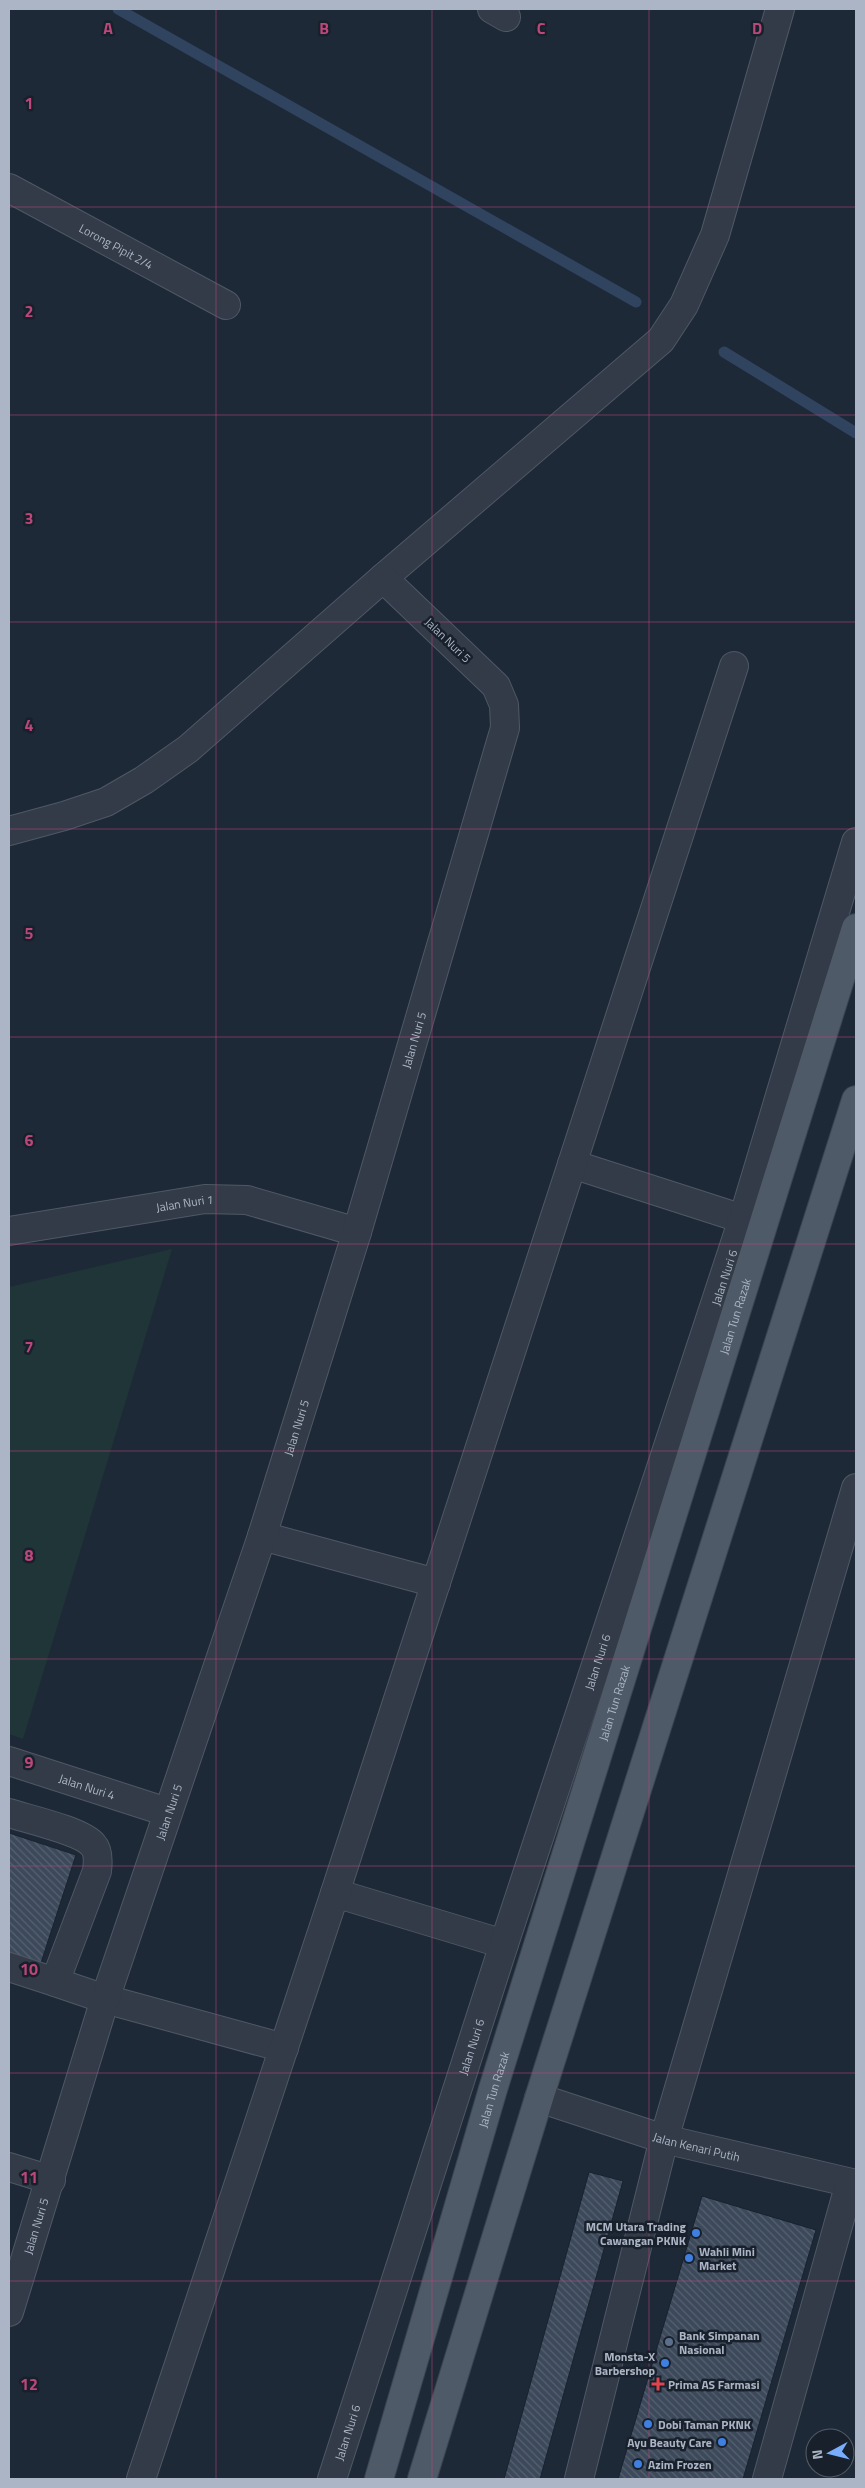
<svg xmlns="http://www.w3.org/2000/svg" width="865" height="2488" font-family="'Titillium Web',sans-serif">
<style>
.park{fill:#203538}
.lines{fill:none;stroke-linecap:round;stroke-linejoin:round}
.stream{stroke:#30445f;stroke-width:11}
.building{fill:url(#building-back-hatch);stroke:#19222e}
.minor-casing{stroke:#4f5866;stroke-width:30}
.major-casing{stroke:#3b4451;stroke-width:30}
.minor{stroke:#323b47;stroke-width:28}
.major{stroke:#4f5a68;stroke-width:28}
.grid{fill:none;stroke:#bb477b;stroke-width:1;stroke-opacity:0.55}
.shop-dot{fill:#3f7fe0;stroke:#18202c;stroke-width:2}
.service-dot{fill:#5c6f8a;stroke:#18202c;stroke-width:2}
.health-dot{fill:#e0444e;stroke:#18202c;stroke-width:2}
.labels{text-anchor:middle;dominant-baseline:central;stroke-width:5;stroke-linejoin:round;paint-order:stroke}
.street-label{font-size:12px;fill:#acb5c5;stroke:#18202c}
.poi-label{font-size:12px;font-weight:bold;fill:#acb5c5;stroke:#18202c;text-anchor:start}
.grid-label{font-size:16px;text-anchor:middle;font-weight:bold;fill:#bb477b;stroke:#18202c;stroke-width:5;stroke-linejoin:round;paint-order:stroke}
</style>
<defs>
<pattern id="building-back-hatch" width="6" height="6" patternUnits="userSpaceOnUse" patternTransform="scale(1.25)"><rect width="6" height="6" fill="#3c495a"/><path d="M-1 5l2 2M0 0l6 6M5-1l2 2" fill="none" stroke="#566170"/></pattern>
</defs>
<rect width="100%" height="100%" fill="#1e2937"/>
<!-- park -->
<polygon class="park" points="172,1249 23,1739 9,1734 9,1287"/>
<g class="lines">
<!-- stream -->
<g class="stream">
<polyline points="118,9 636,302"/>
<polyline points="724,352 856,433"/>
</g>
</g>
<!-- building -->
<g class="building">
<polygon points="9,1833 76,1855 39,1969 9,1959"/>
<polygon points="589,2172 623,2181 540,2479 504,2479"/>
<polygon points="702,2196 816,2230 743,2479 618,2479"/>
</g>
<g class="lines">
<!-- minor casing -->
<g class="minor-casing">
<g id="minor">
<polyline points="492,9 506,17"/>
<path id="s1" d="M9,188L226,305"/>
<polyline points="9,831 64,816 106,802 144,780 188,749 383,578 661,340 684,305 715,235 780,9"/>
<polyline points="572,1164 743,1219"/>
<path id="s2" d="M9,1231L205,1199L247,1200L357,1232"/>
<polyline points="262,1536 436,1583"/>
<path id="s3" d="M9,1761L167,1812"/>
<path d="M9,1813C27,1819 82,1831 93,1845C99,1851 98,1863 97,1871L55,1982L105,1999L284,2048"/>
<polyline points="335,1893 504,1944"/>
<polyline points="9,1967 55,1982"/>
<path id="s4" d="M539,2098L664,2139L856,2184"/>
<polyline points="9,2167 51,2180"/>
<path id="s5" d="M9,2312L105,1999L262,1536L357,1232L505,728L504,705L496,686L383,578"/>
<polyline points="141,2479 335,1893 734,666"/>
<path id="s6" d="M332,2479L504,1944L743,1219L856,842"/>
<polyline points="579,2479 664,2139 856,1488"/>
<polyline points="767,2479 850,2183"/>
</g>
</g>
<!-- major casing -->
<g class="major-casing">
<g id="major">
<path id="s7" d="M379,2479L493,2089L856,928"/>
<polyline points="422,2479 539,2098 856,1100"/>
</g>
</g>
<!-- minor -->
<use href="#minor" class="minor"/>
<!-- major -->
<use href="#major" class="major"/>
</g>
<!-- grid -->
<path class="grid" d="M216,9V2479M432,9V2479M649,9V2479M9,207H856M9,415H856M9,622H856M9,829H856M9,1037H856M9,1244H856M9,1451H856M9,1659H856M9,1866H856M9,2073H856M9,2281H856"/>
<!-- markers -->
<g class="shop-dot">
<circle cx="696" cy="2233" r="5"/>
<circle cx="689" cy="2258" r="5"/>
<circle cx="665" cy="2363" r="5"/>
<circle cx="648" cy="2424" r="5"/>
<circle cx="722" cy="2442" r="5"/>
<circle cx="638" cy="2464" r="5"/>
</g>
<circle class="service-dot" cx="669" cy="2342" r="5"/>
<path class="health-dot" d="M655.5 2376.5h5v5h5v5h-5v5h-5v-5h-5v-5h5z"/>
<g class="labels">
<!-- street labels -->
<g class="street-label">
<text stroke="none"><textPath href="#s1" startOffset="122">Lorong Pipit 2/4</textPath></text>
<text transform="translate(448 640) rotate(44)">Jalan Nuri 5</text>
<text stroke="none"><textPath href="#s5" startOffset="1335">Jalan Nuri 5</textPath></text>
<text stroke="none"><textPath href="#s2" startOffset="178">Jalan Nuri 1</textPath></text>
<text stroke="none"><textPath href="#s6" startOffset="1264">Jalan Nuri 6</textPath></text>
<text stroke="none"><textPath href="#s7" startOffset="1216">Jalan Tun Razak</textPath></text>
<text stroke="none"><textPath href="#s5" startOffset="930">Jalan Nuri 5</textPath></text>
<text stroke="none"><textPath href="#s6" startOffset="859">Jalan Nuri 6</textPath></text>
<text stroke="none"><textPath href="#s7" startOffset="811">Jalan Tun Razak</textPath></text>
<text stroke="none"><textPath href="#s3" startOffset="82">Jalan Nuri 4</textPath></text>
<text stroke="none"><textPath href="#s5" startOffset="525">Jalan Nuri 5</textPath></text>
<text stroke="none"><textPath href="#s6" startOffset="454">Jalan Nuri 6</textPath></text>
<text stroke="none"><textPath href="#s7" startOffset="406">Jalan Tun Razak</textPath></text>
<text stroke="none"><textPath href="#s4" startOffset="165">Jalan Kenari Putih</textPath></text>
<text stroke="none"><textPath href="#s5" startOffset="90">Jalan Nuri 5</textPath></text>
<text stroke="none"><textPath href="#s6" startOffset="49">Jalan Nuri 6</textPath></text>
</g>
<!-- poi labels -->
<g class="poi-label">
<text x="686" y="2226" text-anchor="end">MCM Utara Trading<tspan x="686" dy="14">Cawangan PKNK</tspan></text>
<text x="699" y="2251">Wahli Mini<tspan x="699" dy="14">Market</tspan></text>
<text x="679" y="2335">Bank Simpanan<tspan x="679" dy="14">Nasional</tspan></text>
<text x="655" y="2356" text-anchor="end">Monsta-X<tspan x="655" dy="14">Barbershop</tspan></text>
<text x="668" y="2384">Prima AS Farmasi</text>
<text x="658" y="2424">Dobi Taman PKNK</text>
<text x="712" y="2442" text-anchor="end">Ayu Beauty Care</text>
<text x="648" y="2464">Azim Frozen</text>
</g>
</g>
<g class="grid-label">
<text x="108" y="34">A</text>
<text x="324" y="34">B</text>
<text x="541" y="34">C</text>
<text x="757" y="34">D</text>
<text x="29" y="109">1</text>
<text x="29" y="317">2</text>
<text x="29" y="524">3</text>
<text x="29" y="731">4</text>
<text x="29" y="939">5</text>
<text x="29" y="1146">6</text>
<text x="29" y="1353">7</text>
<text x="29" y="1561">8</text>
<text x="29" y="1768">9</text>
<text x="29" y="1975">10</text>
<text x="29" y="2183">11</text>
<text x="29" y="2390">12</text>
</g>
<!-- border -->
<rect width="865" height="2488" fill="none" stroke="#acb5c5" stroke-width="20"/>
<!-- north arrow -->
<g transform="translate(830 2453) rotate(263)"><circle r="24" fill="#18202c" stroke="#535c69"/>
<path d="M0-4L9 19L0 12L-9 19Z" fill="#79acfc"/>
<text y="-8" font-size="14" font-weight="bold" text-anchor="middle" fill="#acb5c5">N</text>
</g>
</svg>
